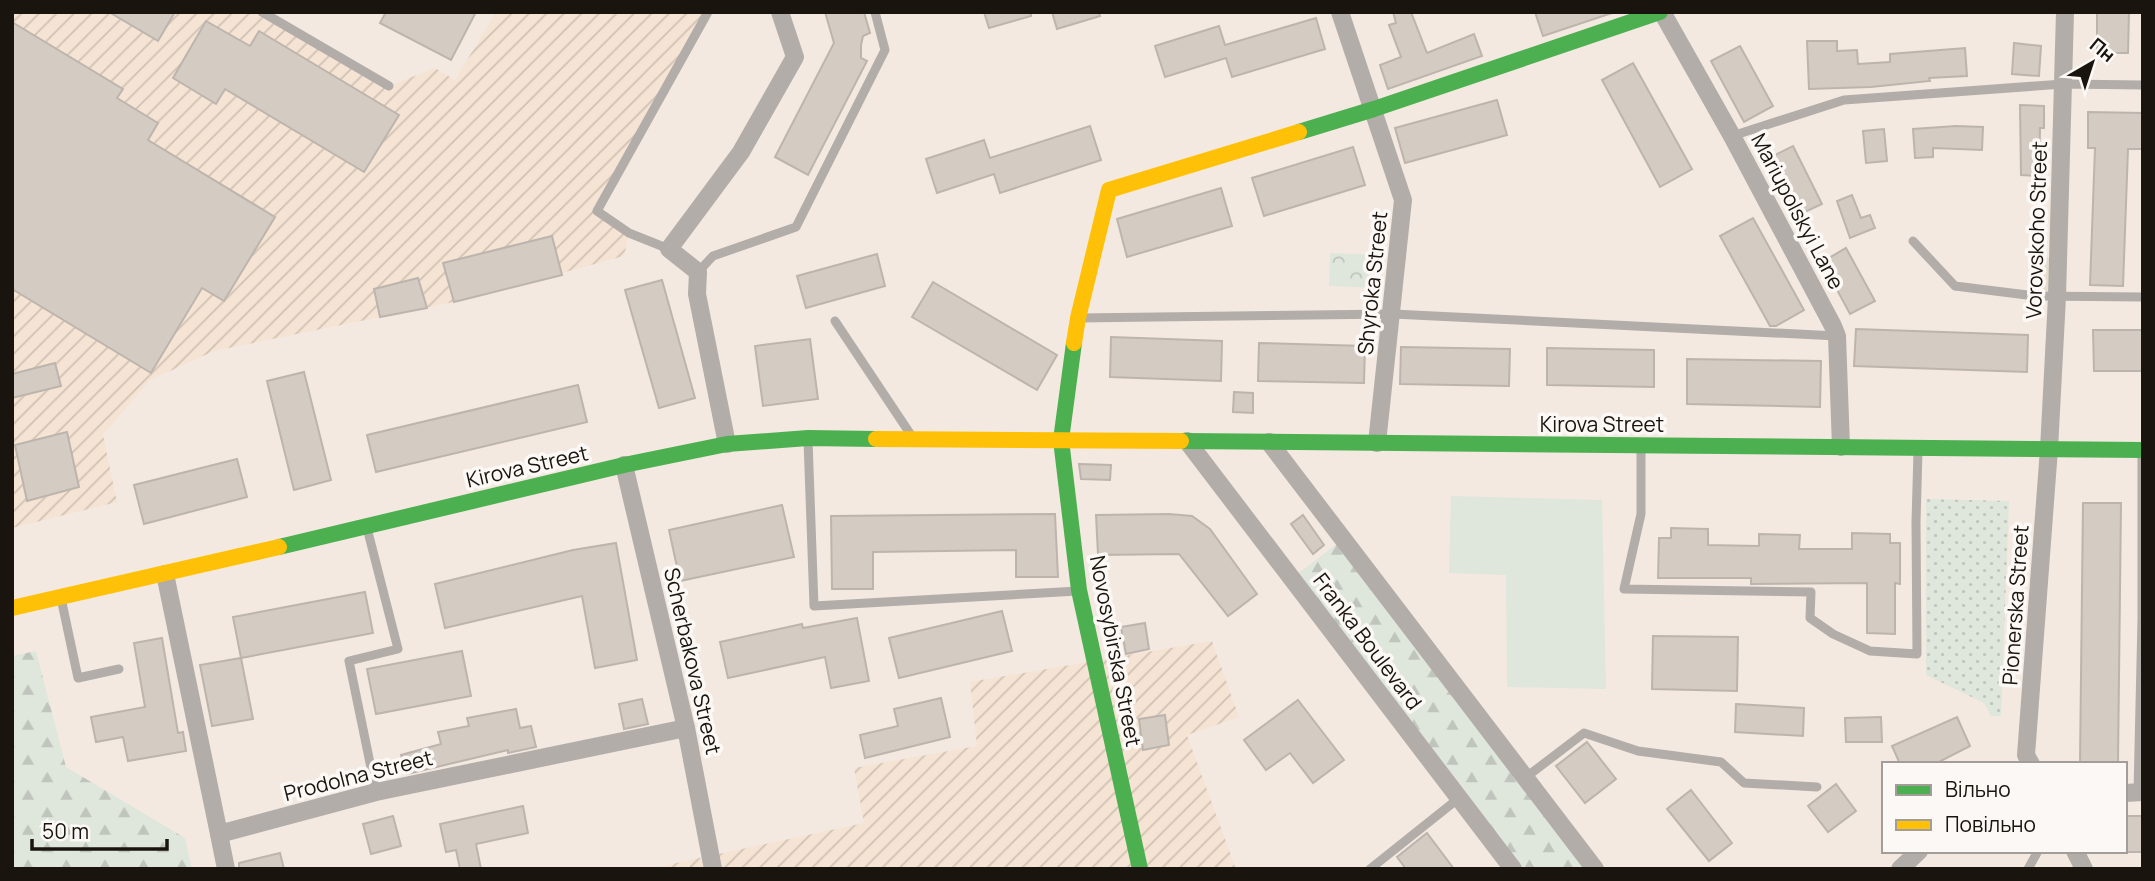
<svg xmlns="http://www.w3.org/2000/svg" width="2155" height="881" font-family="Manrope,sans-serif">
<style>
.commercial{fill:#e6ddcd}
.industrial{fill:url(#industrial-furrows)}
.grass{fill:url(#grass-dots)}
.forest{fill:url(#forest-firs)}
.park{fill:url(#park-crowns)}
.pitch{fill:#dfe6dc}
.building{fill:#d4cbc3;stroke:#bdb5ad;stroke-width:2}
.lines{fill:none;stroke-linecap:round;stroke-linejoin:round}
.lane{stroke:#b2ada9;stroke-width:9}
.street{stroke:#b2ada9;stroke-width:18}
.fast{stroke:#4caf50;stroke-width:16}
.slow{stroke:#ffc107;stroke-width:16}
.labels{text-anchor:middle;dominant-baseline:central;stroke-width:7;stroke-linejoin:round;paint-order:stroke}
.street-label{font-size:21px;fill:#1a140e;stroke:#fcf8f5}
</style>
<defs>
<pattern id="industrial-furrows" width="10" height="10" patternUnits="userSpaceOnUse" patternTransform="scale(1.75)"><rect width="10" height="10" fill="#f5e3d3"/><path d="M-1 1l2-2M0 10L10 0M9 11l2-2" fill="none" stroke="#d1c2b4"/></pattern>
<pattern id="grass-dots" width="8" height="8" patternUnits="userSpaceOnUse" patternTransform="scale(1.75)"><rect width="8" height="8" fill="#dfe6dc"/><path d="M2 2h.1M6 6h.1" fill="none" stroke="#bfc4bc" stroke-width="1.8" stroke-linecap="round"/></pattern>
<pattern id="forest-firs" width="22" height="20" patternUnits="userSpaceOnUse" patternTransform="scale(1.75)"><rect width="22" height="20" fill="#dfe6dc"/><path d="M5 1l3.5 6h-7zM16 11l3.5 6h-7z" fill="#bfc4bc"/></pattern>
<pattern id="park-crowns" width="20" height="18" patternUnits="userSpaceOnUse" patternTransform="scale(1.75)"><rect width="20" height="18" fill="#dfe6dc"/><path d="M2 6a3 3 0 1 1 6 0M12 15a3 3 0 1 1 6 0" fill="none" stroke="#bfc4bc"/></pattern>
</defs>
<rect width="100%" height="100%" fill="#f3e9e0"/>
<!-- commercial -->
<polygon class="commercial" points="2036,257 2059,258 2057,297 2035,296"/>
<!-- industrial -->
<g class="industrial">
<polygon points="12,12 262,12 389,86 435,68 455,80 496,12 708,12 597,211 629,233 624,256 454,302 214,351 150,380 103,435 117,502 12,528"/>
<polygon points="1212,641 1239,717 1187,735 1236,869 648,869 864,823 854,768 977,746 970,682"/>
</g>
<!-- grass -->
<polygon class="grass" points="1926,499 2009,501 2001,716 1991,716 1984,703 1926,675"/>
<!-- forest -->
<g class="forest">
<polygon points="1342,540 1595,869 1513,869 1292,578"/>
<polygon points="36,651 66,767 185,838 192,869 12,869 12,656"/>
</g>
<!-- park -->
<polygon class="park" points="1330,253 1379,255 1378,288 1329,286"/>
<!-- pitch -->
<polygon class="pitch" points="1451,496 1602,500 1606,689 1507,687 1506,575 1449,573"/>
<!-- building -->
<g class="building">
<polygon points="109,12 175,12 158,41"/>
<polygon points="386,12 476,12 451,60 380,23"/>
<polygon points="825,12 864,12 870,33 863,36 861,45 861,58 867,61 808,175 775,157 834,43"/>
<polygon points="984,12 1031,12 1031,16 989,28"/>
<polygon points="1052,12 1099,12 1100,16 1057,29"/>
<polygon points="1393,12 1411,12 1427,53 1474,34 1482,56 1388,89 1380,65 1401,57 1389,25 1396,23"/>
<polygon points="1535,12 1612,12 1612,13 1543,36"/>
<polygon points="2097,12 2129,12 2128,53 2097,53"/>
<polygon points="1316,18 1325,49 1232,77 1226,58 1165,77 1155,46 1219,26 1225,45"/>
<polygon points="206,21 250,46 259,31 399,115 364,172 225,89 216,104 173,78"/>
<polygon points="12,22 123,89 117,98 158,123 148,140 275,217 224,301 202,288 151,373 12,289"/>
<polygon points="1807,41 1837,41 1837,51 1857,50 1858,64 1890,62 1890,54 1965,48 1967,76 1929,78 1930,81 1871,87 1809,89"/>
<polygon points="2014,43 2041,46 2039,76 2012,74"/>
<polygon points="1740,46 1773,106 1744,122 1711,61"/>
<polygon points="1633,63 1692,169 1660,187 1602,80"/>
<polygon points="1497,100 1507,135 1405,163 1395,128"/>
<polygon points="2020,105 2044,106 2044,128 2040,128 2039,176 2021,175"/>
<polygon points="2088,112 2143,113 2143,149 2128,149 2123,286 2090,285 2095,148 2088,148"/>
<polygon points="1090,126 1101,160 1000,193 994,174 937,193 926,159 984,140 990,158"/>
<polygon points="1956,126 1983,127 1982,150 1933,148 1933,157 1915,158 1913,129"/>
<polygon points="1884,129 1887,161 1866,163 1863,131"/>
<polygon points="1793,146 1822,204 1796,216 1767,159"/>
<polygon points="1353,147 1365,185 1264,216 1252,178"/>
<polygon points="1221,188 1232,226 1127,257 1117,219"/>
<polygon points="1852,195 1861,218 1870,215 1875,228 1850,238 1837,201"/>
<polygon points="1753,218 1804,310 1776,326 1770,326 1720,236"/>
<polygon points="552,236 562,275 454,302 443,263"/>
<polygon points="1846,248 1875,301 1850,314 1822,262"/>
<polygon points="877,254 885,286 806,308 797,276"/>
<polygon points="418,278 427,308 380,317 374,289"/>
<polygon points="662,280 695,398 659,408 625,290"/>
<polygon points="933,282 1057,355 1037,390 912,317"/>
<polygon points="1856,329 2028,335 2027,372 1854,366"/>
<polygon points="2093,330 2143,330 2143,371 2094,371"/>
<polygon points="1111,337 1222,341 1221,381 1110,377"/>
<polygon points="810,339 818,399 763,406 755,346"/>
<polygon points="1259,343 1365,346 1364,383 1258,381"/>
<polygon points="1401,347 1510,349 1509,386 1400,384"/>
<polygon points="1547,348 1654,350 1654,387 1547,385"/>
<polygon points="1687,359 1821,361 1820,407 1687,404"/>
<polygon points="55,363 61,386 12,398 12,374"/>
<polygon points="304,372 331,480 294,490 267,381"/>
<polygon points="578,385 587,422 376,472 367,435"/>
<polygon points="1234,392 1253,393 1253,413 1233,412"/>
<polygon points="67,432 79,487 27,501 15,445"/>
<polygon points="237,459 247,497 144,524 134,485"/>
<polygon points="1079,464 1111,465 1110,480 1081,479"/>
<polygon points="2083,503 2121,503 2118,762 2080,762"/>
<polygon points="782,505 794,557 680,581 669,530"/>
<polygon points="1055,514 1058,577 1016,577 1016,550 873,552 873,589 832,589 831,516"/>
<polygon points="1169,514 1192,516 1210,529 1257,594 1228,616 1179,554 1098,555 1096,515"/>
<polygon points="1303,515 1324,545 1313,554 1291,524"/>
<polygon points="1671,528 1708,529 1708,545 1759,546 1759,534 1800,535 1799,549 1852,549 1852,533 1890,534 1890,543 1900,543 1900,584 1895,583 1895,634 1867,633 1867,583 1751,584 1751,578 1658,578 1659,538 1671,538"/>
<polygon points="616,543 637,660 595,668 582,596 445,628 435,584 573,550"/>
<polygon points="365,592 373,633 241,658 233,617"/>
<polygon points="1002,611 1012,651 899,678 889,638"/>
<polygon points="857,618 869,681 831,688 825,657 728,678 720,642 802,624 803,628"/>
<polygon points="1145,623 1149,649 1126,654 1121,627"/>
<polygon points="1653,636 1738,637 1737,691 1652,689"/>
<polygon points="162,638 178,733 183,732 186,751 128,761 123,737 96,742 91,717 145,707 134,643"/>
<polygon points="462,651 471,696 376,714 367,669"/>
<polygon points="241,658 253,719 212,726 200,665"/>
<polygon points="941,698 950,737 865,758 860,735 898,726 894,709"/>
<polygon points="642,699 648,724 624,729 619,704"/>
<polygon points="1298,700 1344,760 1313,783 1290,753 1266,770 1244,740"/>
<polygon points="1736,704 1804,708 1803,736 1735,732"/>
<polygon points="516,709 520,728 531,726 536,747 508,753 508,750 407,774 401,755 441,744 438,732 469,726 467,718"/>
<polygon points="1165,715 1169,745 1143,750 1139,719"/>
<polygon points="1881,717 1882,742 1846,742 1845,718"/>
<polygon points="1957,717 1970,746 1935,764 1900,764 1892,746"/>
<polygon points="1587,742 1616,779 1585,803 1556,766"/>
<polygon points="1836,784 1856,811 1828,832 1808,806"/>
<polygon points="1691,790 1732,843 1709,861 1667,809"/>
<polygon points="523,806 528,833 476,844 481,869 460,869 456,850 446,852 440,824"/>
<polygon points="393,816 401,846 371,854 363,824"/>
<rect x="2125" y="816" width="18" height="36"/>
<polygon points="1427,833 1454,869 1406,869 1397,857"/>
<polygon points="280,853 284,869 239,869 239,863"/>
</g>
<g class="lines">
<!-- lane -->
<g class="lane">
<polyline points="262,12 389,86"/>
<polyline points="1732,136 1844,100 2063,84 2143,85"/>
<polyline points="1913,241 1955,286 2035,296 2143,297"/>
<polyline points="669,249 629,233 597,211 708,12"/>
<polyline points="698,272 713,256 796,227 885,50 875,12"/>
<polyline points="1079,318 1393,314 1837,336"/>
<polyline points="835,321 911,435"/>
<polyline points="808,440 814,606 1078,591"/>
<polyline points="1641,447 1641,514 1624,589 1811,592 1810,618 1833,634 1870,651 1917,654 1916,522 1918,451"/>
<polyline points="367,528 398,649 349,661 376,792"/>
<polyline points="61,598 78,678 119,669"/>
<polyline points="1525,778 1584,733 1638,751 1721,762 1744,783 1817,787"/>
<polyline points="2138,792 2142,619 2142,451"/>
<polyline points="1370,869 1459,798"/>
<polyline points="2028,869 2038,851"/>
</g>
<!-- street -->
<g class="street">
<polyline points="1340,12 1403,200 1377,443"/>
<polyline points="1662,12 1732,136 1833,326 1837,336 1841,447"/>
<polyline points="1187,441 1513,869"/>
<polyline points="1269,442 1595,869"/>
<polyline points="727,444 697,294 698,272 669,249 741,152 795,57 780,12"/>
<polyline points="624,465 686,728 713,869"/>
<polyline points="165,574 219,834 376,792 686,728"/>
<polyline points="2031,764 2026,755 2049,449 2057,297 2065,12"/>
<polyline points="2125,793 2143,792"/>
<polyline points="219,834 226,869"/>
<polyline points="2075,851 2084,869"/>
<polyline points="1900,869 1919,851"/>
</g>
<!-- fast -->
<g class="fast">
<polyline points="1299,132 1374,109 1660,12"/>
<polyline points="1074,343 1061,440 1079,590 1140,869"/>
<polyline points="1181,441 2143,450"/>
<polyline points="279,547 624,465 727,444 808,438 876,439"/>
</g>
<!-- slow -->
<g class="slow">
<polyline points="1074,343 1078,318 1109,190 1299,132"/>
<polyline points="876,439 1181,441"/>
<polyline points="12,608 279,547"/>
</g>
</g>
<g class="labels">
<!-- street labels -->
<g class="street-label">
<text transform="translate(1798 211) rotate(62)">Mariupolskyi Lane</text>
<text transform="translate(2036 230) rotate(-88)">Vorovskoho Street</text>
<text transform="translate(1372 283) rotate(-84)">Shyroka Street</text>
<text x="1602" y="424">Kirova Street</text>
<text transform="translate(527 466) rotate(-13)">Kirova Street</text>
<text transform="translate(2015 605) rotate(-86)">Pionerska Street</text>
<text transform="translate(1368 641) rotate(53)">Franka Boulevard</text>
<text transform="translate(1116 651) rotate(79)">Novosybirska Street</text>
<text transform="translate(693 661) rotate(77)">Scherbakova Street</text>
<text transform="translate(358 775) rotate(-14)">Prodolna Street</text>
</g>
</g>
<!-- border -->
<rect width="2155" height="881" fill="none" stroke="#1a140e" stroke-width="28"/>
<!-- legend -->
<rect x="1882" y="762" width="245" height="91" fill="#fcf8f5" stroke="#a29d99" stroke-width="2"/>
<rect x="1896" y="785" width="35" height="10" fill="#4caf50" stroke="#a29d99" stroke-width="2"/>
<text x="1945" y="797" font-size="21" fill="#1a140e">Вільно</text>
<rect x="1896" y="820" width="35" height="10" fill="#ffc107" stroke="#a29d99" stroke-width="2"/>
<text x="1945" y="832" font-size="21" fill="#1a140e">Повільно</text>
<!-- north arrow -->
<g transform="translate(2092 63) rotate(39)" stroke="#fcf8f5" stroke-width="5" paint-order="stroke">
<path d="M0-5L12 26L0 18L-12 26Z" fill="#1a140e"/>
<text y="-10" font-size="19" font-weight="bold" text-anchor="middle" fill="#1a140e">Пн</text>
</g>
<!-- scale -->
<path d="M32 839v10h135v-10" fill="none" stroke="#1a140e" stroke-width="3.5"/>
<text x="42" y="839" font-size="21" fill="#1a140e" stroke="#fcf8f5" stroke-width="5" paint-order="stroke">50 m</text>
</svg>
